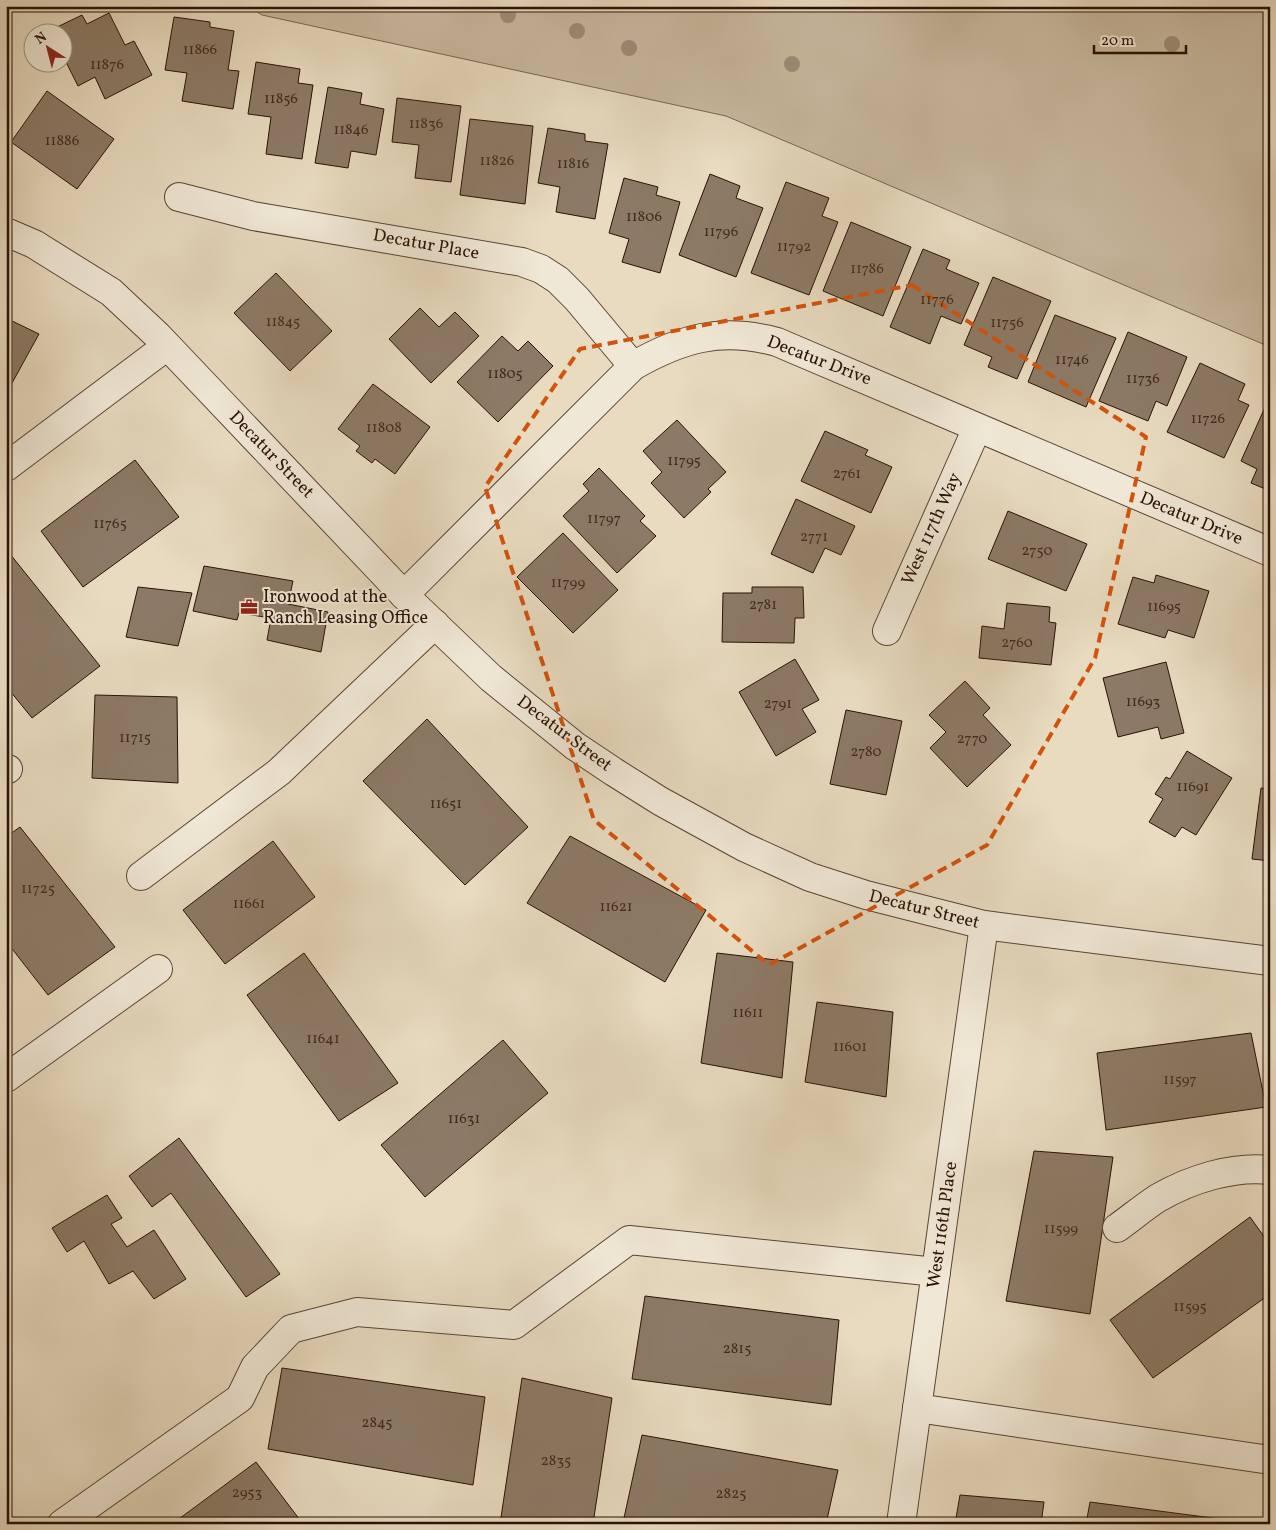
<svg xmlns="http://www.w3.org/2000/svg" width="1276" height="1530" font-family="Vollkorn,serif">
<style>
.green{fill:#c8b9a0;stroke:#786552}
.building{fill:#8c7a66;stroke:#291105}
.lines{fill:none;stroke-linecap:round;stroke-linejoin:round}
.minor-casing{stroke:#594434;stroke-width:30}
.minor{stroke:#f0e8d6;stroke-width:28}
.tree{fill:#9e8c77}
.marked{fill:none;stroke:#d5520b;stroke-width:4;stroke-dasharray:10 6;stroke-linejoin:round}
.labels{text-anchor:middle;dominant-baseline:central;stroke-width:4;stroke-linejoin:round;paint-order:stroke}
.number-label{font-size:15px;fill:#422b1d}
.street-label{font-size:18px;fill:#291105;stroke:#f0e8d6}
.poi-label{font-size:18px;fill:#291105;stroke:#f0e8d6;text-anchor:start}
</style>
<rect width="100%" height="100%" fill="#e8dbc0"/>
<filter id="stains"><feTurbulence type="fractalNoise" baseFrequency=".004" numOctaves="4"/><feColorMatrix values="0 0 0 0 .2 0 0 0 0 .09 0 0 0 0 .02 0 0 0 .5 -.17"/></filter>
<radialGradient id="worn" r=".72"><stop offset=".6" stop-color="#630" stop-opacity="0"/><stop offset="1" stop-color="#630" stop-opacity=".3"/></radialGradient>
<!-- green -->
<polygon class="green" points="247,6 1270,6 1270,347 726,116 262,15"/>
<!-- building -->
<g class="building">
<polygon points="109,13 125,45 134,41 152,75 105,99 95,77 78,86 62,54 62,32 52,32 51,30 82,15 87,24"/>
<polygon points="174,17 210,22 210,27 234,31 228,70 239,71 233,109 182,101 187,73 165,70"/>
<polygon points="256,62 300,69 298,83 313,85 302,159 266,154 271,117 248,114"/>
<polygon points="328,87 362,93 360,104 384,109 376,155 351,151 348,168 315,163"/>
<polygon points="47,91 114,139 77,189 11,142"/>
<polygon points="397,98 461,106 451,182 415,178 419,145 392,142"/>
<polygon points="470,119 533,126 525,204 460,195"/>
<polygon points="548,128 585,134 585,141 608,144 595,219 556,212 560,187 538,183"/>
<polygon points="710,174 740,186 736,198 763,208 736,277 679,255"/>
<polygon points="624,178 658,187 656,195 680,202 660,273 622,262 629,239 609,233"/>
<polygon points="786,182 829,198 822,216 838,222 809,295 751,273"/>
<polygon points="851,222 911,247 883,316 823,291"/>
<polygon points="923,249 950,260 946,269 979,283 961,324 941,316 930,344 890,327"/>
<polygon points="276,273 332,331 290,371 234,313"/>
<polygon points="993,277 1051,301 1017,379 988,367 992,357 964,345"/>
<polygon points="420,308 439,327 455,312 479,336 431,383 389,339"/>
<polygon points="1055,315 1116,338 1086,407 1028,382"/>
<polygon points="6,318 39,334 6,394"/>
<polygon points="1128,332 1187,357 1167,406 1156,401 1148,421 1099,401"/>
<polygon points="502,336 518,351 528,341 553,366 498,422 457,382"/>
<polygon points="1200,363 1245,384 1238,400 1249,405 1224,458 1167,432"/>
<polygon points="373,384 430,427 395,474 375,459 372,463 356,451 360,446 338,429"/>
<polygon points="1270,396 1270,491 1251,483 1257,469 1241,461"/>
<polygon points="677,420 726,472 708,489 711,492 684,518 651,483 662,472 643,451"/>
<polygon points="825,431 868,450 865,455 892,467 871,513 801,481"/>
<polygon points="135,460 179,517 83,587 41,531"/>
<polygon points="599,468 645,516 640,521 656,536 617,573 563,516 589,491 583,484"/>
<polygon points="796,499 855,526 841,555 825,548 813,573 771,554"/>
<polygon points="1008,511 1087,544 1066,591 988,559"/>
<polygon points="563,533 618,590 573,633 517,577"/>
<polygon points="6,549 100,666 32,718 6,686"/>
<polygon points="204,566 293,581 288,604 328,612 321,652 267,640 271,618 239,613 237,620 193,611"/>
<polygon points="1156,575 1209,591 1194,638 1168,630 1165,638 1118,624 1133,577 1154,583"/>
<polygon points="138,587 192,593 178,646 126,637"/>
<polygon points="752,587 803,587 804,618 795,618 794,643 722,642 723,593 752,593"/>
<polygon points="1007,603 1050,607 1049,622 1056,623 1051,665 979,658 982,626 1004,629"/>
<polygon points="795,659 819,700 802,709 816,732 776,756 739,692"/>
<polygon points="1166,662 1184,733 1161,739 1158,727 1118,737 1103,678"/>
<polygon points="965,681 990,708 983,715 1011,745 967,787 930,748 946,732 929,715"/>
<polygon points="95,695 177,697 178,783 92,778"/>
<polygon points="846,710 902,721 886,795 830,784"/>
<polygon points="427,719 528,827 465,885 363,781"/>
<polygon points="1187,751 1232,778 1196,835 1182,827 1175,837 1149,822 1163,799 1155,794 1166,777 1170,779"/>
<polygon points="1261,788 1270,789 1270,861 1252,859"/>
<polygon points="20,827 115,947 48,995 6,941 6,837"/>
<polygon points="570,836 706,910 665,982 527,903"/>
<polygon points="273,841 315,897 225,964 183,910"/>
<polygon points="304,953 398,1083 339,1121 247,995"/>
<polygon points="717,953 793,962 782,1078 701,1063"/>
<polygon points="817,1002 893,1012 886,1097 805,1082"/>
<polygon points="1251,1033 1266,1107 1106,1130 1097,1053"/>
<polygon points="503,1040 548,1093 425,1197 381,1145"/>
<polygon points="179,1138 280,1274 246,1297 171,1193 152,1207 129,1176"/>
<polygon points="1034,1151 1113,1157 1090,1314 1006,1301"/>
<polygon points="107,1195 122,1218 111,1224 127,1247 154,1230 186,1279 154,1299 133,1271 109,1284 84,1241 67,1252 52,1228"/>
<polygon points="1250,1217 1270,1245 1270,1294 1153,1378 1110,1320"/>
<polygon points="645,1296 839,1320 831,1405 632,1379"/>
<polygon points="282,1368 485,1397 473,1485 268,1449"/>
<polygon points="522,1378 612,1398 593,1524 500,1524"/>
<polygon points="642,1435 838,1470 826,1524 651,1524 624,1518"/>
<polygon points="256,1462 303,1524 172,1524"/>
<polygon points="960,1495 1044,1502 1041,1524 955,1524"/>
<polygon points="1090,1502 1259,1524 1086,1524"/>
</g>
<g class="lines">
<!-- minor casing -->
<g class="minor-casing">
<g id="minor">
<polyline points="179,197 253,216 522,262 541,269 558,280 577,299 633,366"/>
<polyline points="6,232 34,244 111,292 158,336 404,595 491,678 575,746 614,772 660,801 744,847 810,877 866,895 984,925 1270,961"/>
<polyline points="6,467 167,346"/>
<path d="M404,595L633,366C682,338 721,327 777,342L1270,552"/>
<polyline points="887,631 977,428"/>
<polyline points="6,770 8,769"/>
<polyline points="141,876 279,772 435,624"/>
<polyline points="6,1078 158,969"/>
<path d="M1117,1228C1131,1218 1144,1207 1158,1198C1191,1179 1232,1166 1270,1170"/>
<polyline points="917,1408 1270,1460"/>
<polyline points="62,1524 240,1398 255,1367 291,1329 357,1312 514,1325 629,1240 936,1272"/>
<polyline points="901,1524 984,925"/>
</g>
</g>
<!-- minor -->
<use href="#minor" class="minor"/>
</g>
<!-- trees -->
<g class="tree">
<circle cx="508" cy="15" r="8"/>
<circle cx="577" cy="31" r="8"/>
<circle cx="1172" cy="44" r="8"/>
<circle cx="629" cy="48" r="8"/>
<circle cx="792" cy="64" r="8"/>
</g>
<!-- marked area -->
<path class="marked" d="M912,285L1146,437L1095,658L987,845L769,965L594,820L485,487L580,349Z"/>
<!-- icons -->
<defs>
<g id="office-bare" transform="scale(1.35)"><path d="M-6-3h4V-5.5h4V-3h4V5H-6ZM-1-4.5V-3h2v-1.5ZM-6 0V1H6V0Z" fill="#8f2418" stroke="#f0e8d6" stroke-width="2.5" paint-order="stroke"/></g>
</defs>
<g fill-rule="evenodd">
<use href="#office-bare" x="249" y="607"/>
</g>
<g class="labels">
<!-- number labels -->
<g class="number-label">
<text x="200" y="50">11866</text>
<text x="107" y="65">11876</text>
<text x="281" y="99">11856</text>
<text x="426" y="124">11836</text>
<text x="351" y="130">11846</text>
<text x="62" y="141">11886</text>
<text x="497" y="161">11826</text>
<text x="573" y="164">11816</text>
<text x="644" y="217">11806</text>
<text x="721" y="232">11796</text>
<text x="794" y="247">11792</text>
<text x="867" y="269">11786</text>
<text x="937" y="300">11776</text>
<text x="283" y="322">11845</text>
<text x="1007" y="323">11756</text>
<text x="1072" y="360">11746</text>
<text x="505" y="374">11805</text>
<text x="1143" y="379">11736</text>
<text x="1208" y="419">11726</text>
<text x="384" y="428">11808</text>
<text x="684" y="461">11795</text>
<text x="847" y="474">2761</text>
<text x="604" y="519">11797</text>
<text x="110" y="524">11765</text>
<text x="814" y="537">2771</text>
<text x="1037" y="551">2750</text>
<text x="568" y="583">11799</text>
<text x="763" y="605">2781</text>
<text x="1164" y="607">11695</text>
<text x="1017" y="643">2760</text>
<text x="1143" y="702">11693</text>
<text x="778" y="704">2791</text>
<text x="135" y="738">11715</text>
<text x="972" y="739">2770</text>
<text x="866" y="752">2780</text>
<text x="1193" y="787">11691</text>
<text x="446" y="804">11651</text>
<text x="38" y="889">11725</text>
<text x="249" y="904">11661</text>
<text x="616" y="907">11621</text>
<text x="748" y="1013">11611</text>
<text x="323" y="1039">11641</text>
<text x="850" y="1047">11601</text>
<text x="1180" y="1080">11597</text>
<text x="464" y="1119">11631</text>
<text x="1061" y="1229">11599</text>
<text x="1190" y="1307">11595</text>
<text x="737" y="1349">2815</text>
<text x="377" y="1423">2845</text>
<text x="556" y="1461">2835</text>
<text x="247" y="1493">2953</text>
<text x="731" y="1494">2825</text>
</g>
<!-- street labels -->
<g class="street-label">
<text transform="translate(426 245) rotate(10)">Decatur Place</text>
<text transform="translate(819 361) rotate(21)">Decatur Drive</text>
<text transform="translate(271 455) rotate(46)">Decatur Street</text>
<text transform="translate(1191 519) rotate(23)">Decatur Drive</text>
<text transform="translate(932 529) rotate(-66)">West 117th Way</text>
<text transform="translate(564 734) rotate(37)">Decatur Street</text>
<text transform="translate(924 910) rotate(14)">Decatur Street</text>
<text transform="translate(943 1225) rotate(-82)">West 116th Place</text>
</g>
<!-- poi labels -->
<g class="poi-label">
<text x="263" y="597">Ironwood at the<tspan x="263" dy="21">Ranch Leasing Office</tspan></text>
</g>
</g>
<!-- margin -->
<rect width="1276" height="1530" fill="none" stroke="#e8dbc0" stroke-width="25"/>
<rect x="8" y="8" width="1261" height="1515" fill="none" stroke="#291105" stroke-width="2.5"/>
<rect x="12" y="12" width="1251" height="1505" fill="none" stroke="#291105"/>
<!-- north arrow -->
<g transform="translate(48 48) rotate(324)"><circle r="24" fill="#f0e8d6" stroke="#a09282"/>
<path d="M0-4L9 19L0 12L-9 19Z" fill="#8f2418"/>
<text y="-8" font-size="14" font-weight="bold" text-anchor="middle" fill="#291105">N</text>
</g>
<!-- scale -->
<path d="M1094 45v8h92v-8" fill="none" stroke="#291105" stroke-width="2.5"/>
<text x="1101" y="45" font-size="15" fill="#291105" stroke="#f0e8d6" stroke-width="4" paint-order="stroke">20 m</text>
<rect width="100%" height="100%" filter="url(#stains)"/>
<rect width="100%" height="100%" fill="url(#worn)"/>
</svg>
